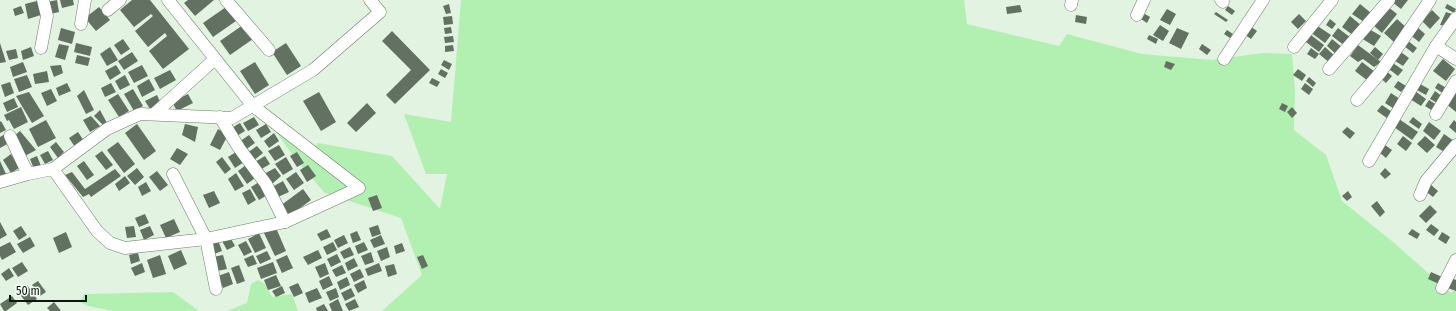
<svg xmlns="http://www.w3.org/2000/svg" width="1456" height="311" font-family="'Fira Sans Condensed',sans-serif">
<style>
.green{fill:#b2f0b1}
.building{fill:#627162}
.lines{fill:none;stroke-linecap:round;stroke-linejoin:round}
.street-casing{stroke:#6c7b6b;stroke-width:13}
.street{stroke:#fff;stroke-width:12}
</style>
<rect width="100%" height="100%" fill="#e2f3e2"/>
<!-- green -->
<g class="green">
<polygon points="461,0 964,0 967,24 1059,46 1067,34 1142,54 1212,60 1262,53 1292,54 1295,90 1294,130 1326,155 1342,201 1393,242 1451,293 1456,289 1456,311 382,311 422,275 401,218 325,193 299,164 272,126 306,156 318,143 392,156 440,209 447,174 426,174 404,114 451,122"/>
<polygon points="258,280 265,284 272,297 292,294 298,311 227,311 247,303 251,284"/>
<polygon points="173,292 199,311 113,311 88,306 80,302 84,294"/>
</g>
<!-- building -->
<g class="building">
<polygon points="57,0 59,12 50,14 47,2"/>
<polygon points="60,0 73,0 74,5 62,8"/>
<polygon points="132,0 150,0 189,49 163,69 149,51 167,36 165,33 148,47 135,31 153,16 151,14 134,27 120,10"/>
<polygon points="188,0 214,0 195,16 184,3"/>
<polygon points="1393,0 1408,0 1401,9 1392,2"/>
<polygon points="37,1 41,15 28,19 25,4"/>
<polygon points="449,4 451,13 446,14 443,6"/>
<polygon points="1360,4 1371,13 1364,22 1352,14"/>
<polygon points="1447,4 1456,9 1454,13 1445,8"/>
<polygon points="1020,5 1022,12 1007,14 1006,7"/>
<polygon points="21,6 24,13 15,16 13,9"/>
<polygon points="1228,6 1235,11 1232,15 1225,10"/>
<polygon points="1387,6 1397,14 1382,33 1372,24"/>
<polygon points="99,7 110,20 96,31 85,18"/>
<polygon points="226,7 236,21 213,37 203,23"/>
<polygon points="1167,9 1176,14 1170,25 1160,20"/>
<polygon points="1432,10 1440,18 1430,29 1422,21"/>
<polygon points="1216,12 1228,20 1226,22 1214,14"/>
<polygon points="1446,12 1452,14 1446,26 1440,25"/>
<polygon points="1145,14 1150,17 1147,23 1141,19"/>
<polygon points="1299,14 1306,21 1298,29 1291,22"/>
<polygon points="1076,15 1087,17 1086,24 1075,22"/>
<polygon points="452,16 453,24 444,25 443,17"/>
<polygon points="1350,16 1362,26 1354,36 1342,27"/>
<polygon points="1330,19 1336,24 1332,29 1326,25"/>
<polygon points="1397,19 1408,29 1395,43 1384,33"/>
<polygon points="243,25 253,39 230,55 220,41"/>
<polygon points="1160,25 1169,31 1163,41 1153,35"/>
<polygon points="1316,25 1331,35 1325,43 1310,32"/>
<polygon points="1250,26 1257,31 1251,39 1244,34"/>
<polygon points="1416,26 1425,34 1419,42 1409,34"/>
<polygon points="451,27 452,33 445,34 444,28"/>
<polygon points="61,28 75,32 72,44 58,40"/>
<polygon points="1177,28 1189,33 1181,49 1169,43"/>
<polygon points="1338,28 1351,38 1345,46 1332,36"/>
<polygon points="1369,29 1381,36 1374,46 1361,38"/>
<polygon points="1227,30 1233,34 1230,38 1224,34"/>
<polygon points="392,31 430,70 395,104 386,95 411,70 382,41"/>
<polygon points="1307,32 1324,45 1319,52 1302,39"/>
<polygon points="1149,35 1158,39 1156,44 1147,39"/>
<polygon points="453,36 454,42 445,43 444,37"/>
<polygon points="123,39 130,49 121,55 114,45"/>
<polygon points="1332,39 1343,48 1337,55 1327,46"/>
<polygon points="1407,40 1417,48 1413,53 1404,46"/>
<polygon points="0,43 6,62 0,63"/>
<polygon points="76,43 92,47 90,56 74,52"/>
<polygon points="286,43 301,66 287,75 272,52"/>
<polygon points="59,44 69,46 65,60 55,57"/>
<polygon points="1202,44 1211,50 1207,55 1199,49"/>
<polygon points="453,45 454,51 445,52 445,46"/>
<polygon points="1358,45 1381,62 1374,67 1363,59 1358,62 1350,56"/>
<polygon points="31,47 34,56 23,60 21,51"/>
<polygon points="110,47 118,60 107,66 100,54"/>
<polygon points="1325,47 1335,56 1330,63 1319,54"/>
<polygon points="1375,47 1383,54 1378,60 1370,53"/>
<polygon points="1311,48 1319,54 1315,59 1307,54"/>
<polygon points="16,49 18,58 9,60 6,51"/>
<polygon points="1398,50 1409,58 1403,66 1392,59"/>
<polygon points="132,52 138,61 124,70 118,61"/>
<polygon points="77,55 90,58 88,66 75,63"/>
<polygon points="1443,59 1455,69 1446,81 1433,71"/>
<polygon points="444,60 452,64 449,70 441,65"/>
<polygon points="1166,61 1175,64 1171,70 1164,67"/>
<polygon points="1390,61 1403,70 1398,76 1385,66"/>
<polygon points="23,62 27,72 13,77 10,67"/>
<polygon points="255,62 269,85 255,94 240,71"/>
<polygon points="1362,62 1375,72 1368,81 1355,71"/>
<polygon points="61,65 63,73 54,77 50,66"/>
<polygon points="116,65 121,73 110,80 105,71"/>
<polygon points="142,65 148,76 134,83 128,72"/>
<polygon points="441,69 448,73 445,78 438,74"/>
<polygon points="1298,69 1306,75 1302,81 1293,75"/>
<polygon points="1384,69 1392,76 1386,83 1378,76"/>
<polygon points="170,70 176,80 160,89 154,78"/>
<polygon points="47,71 49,82 35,84 33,74"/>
<polygon points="27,75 32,87 19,92 14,79"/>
<polygon points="125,75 130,85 120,90 115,81"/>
<polygon points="1309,77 1316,83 1313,87 1306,81"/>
<polygon points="432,78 440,82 437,87 429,83"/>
<polygon points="149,79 155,90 142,97 137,86"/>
<polygon points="1398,81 1406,86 1401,92 1394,87"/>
<polygon points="10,82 14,93 5,97 1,85"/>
<polygon points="67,83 71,91 59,96 56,88"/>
<polygon points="111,83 116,92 105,97 101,88"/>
<polygon points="1305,83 1313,89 1309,95 1301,89"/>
<polygon points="1438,83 1448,89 1444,94 1435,88"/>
<polygon points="1420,84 1429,89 1426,95 1415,89"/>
<polygon points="51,89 57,101 47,106 41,93"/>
<polygon points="133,89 143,106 134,111 124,94"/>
<polygon points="84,90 94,110 86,114 77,96"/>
<polygon points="1415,91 1426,99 1421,106 1410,99"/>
<polygon points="1435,91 1443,97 1439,104 1430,99"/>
<polygon points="1453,91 1456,94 1456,112 1445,103"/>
<polygon points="29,92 44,116 32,123 16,96"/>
<polygon points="319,92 336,122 321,131 303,101"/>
<polygon points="1391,93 1403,101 1396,110 1385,103"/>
<polygon points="118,94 129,111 119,117 108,100"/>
<polygon points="188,94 193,103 177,111 172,102"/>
<polygon points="157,95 161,104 150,109 145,101"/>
<polygon points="14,98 18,107 7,112 3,103"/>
<polygon points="1429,100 1437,105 1433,111 1425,106"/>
<polygon points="367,103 376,113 356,132 347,123"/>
<polygon points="1282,103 1288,106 1285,112 1279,109"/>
<polygon points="1382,105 1395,114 1391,121 1377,111"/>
<polygon points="21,107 28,122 14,129 9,120 7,121 4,115"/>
<polygon points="1292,107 1297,113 1292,118 1287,112"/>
<polygon points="100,110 107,123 103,125 94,116"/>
<polygon points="91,116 100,126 90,132 83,120"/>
<polygon points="254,117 259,125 248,131 243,123"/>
<polygon points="1413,117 1422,124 1419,129 1409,122"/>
<polygon points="1399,119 1418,132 1412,140 1394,127"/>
<polygon points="46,120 56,138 38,147 29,129"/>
<polygon points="1454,120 1456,122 1456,133 1449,127"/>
<polygon points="1,121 6,130 0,133 0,122"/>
<polygon points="1429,122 1441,131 1434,140 1423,131"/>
<polygon points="240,123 245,131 235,137 230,129"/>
<polygon points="137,124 156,151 144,160 125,133"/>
<polygon points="185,124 198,127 195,142 182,135"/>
<polygon points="266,124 271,132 261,138 256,130"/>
<polygon points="1347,127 1355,133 1350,139 1342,132"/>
<polygon points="218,129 228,135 220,150 210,145"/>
<polygon points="20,131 36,150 25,156 14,136"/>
<polygon points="78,132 86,144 77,150 69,138"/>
<polygon points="7,133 11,142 0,148 0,137"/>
<polygon points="274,133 279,141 269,148 264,141"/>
<polygon points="1444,134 1454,141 1446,153 1436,147"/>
<polygon points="249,135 255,143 245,150 239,142"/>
<polygon points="1403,136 1412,143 1406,151 1397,144"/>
<polygon points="1425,136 1435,145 1427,153 1417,144"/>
<polygon points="56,142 64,152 58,158 50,147"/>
<polygon points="118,142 135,164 124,173 107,150"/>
<polygon points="279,145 285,155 275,161 268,151"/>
<polygon points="1385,145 1392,150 1386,158 1379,152"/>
<polygon points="257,146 263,153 253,161 247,153"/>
<polygon points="177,148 188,154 180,165 170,159"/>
<polygon points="48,151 53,160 45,164 40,155"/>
<polygon points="102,151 113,165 106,170 95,156"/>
<polygon points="236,152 244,162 235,168 228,157"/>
<polygon points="297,152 304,163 297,167 290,156"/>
<polygon points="11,154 19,168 11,173 3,160"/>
<polygon points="37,156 41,166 34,169 30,159"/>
<polygon points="265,156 270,164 260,170 255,162"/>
<polygon points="222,157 231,169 225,174 216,162"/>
<polygon points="286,157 293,169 283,175 275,164"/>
<polygon points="0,161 6,174 0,176"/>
<polygon points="84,161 94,175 87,180 77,166"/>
<polygon points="246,165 255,178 247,184 238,171"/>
<polygon points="308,165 316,176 307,182 300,170"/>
<polygon points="137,168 144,177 135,185 127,176"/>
<polygon points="275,168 281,176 272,184 264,174"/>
<polygon points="1385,168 1391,174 1385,179 1380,174"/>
<polygon points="115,169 121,176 91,197 89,194 83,197 65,175 72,172 85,189"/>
<polygon points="157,171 168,185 160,191 149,177"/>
<polygon points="296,172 304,183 294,190 286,179"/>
<polygon points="236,173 244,186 235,191 228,179"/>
<polygon points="125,176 130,183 119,191 115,184"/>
<polygon points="283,181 289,192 278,197 272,187"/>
<polygon points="146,182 151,191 142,196 138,187"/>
<polygon points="259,182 267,195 259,200 251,187"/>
<polygon points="1430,184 1438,191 1433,197 1424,190"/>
<polygon points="250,189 256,200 248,205 242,193"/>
<polygon points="303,189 311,200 288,217 280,206"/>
<polygon points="214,191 220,203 209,208 203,195"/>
<polygon points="1348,191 1352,197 1347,201 1342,196"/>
<polygon points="377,195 382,208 373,211 368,198"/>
<polygon points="1377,201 1385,212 1380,217 1371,206"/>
<polygon points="1430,205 1437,212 1426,223 1419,216"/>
<polygon points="145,214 149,223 139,227 135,218"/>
<polygon points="174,219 180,232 166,238 160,225"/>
<polygon points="0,222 7,235 0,239"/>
<polygon points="1431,224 1439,230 1434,236 1426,230"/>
<polygon points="378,225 381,234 372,237 369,228"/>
<polygon points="21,226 27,235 19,240 13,231"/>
<polygon points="134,226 136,237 127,238 125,227"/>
<polygon points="150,226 154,235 144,240 140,230"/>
<polygon points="276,228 286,251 275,256 263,231"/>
<polygon points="327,229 331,237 321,241 317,234"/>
<polygon points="1412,229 1420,234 1417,239 1408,234"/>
<polygon points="357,231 361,240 353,243 350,234"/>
<polygon points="66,232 72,247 59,253 53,238"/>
<polygon points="1442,232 1450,237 1446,244 1438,239"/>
<polygon points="259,233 266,248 255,253 248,239"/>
<polygon points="344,235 348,243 338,248 334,240"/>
<polygon points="381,235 385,244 374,248 370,240"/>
<polygon points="30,237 35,246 23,253 17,244"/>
<polygon points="230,237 235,246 227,250 222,241"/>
<polygon points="218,240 222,251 214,254 210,243"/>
<polygon points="246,241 252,252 244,256 238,245"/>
<polygon points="10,242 16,252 2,260 0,256 0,247"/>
<polygon points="333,242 337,250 327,255 323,247"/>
<polygon points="364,242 368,250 358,254 355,246"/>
<polygon points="402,243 405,251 396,254 394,246"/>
<polygon points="350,247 354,255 344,259 340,252"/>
<polygon points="387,247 390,257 381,261 377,251"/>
<polygon points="181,250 187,264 174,270 168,256"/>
<polygon points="318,250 322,258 308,265 303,257"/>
<polygon points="267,251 271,259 260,264 256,256"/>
<polygon points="371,252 374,262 365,265 361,256"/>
<polygon points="138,253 140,261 131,264 129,255"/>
<polygon points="337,254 341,262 331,267 327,259"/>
<polygon points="160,255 166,274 153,278 147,260"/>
<polygon points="223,255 227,269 217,271 213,257"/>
<polygon points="253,255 257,264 248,267 244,259"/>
<polygon points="287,255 293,268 282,273 276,260"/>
<polygon points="423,255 428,266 422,269 417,257"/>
<polygon points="354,258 358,266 348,271 345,263"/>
<polygon points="22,262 28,271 18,277 12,268"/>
<polygon points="273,262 277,273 261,279 257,268"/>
<polygon points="142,263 145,272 135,276 131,268"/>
<polygon points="325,263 329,274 320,278 315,267"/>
<polygon points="379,263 382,271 368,276 365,269"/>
<polygon points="394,264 397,274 388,277 385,266"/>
<polygon points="239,265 245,281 237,284 231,268"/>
<polygon points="342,265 346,273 336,277 332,270"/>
<polygon points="9,268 14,276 6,281 1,274"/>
<polygon points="360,269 364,277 354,282 350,274"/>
<polygon points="229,272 233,284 223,288 218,276"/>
<polygon points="1431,272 1442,277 1439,284 1428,279"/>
<polygon points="276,275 281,286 268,290 264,280"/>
<polygon points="329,276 333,285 323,290 319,281"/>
<polygon points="347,277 350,285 340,290 337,282"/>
<polygon points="1449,277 1456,280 1456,291 1445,287"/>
<polygon points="364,280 367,288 358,293 354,285"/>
<polygon points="38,281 46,292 40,296 32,285"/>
<polygon points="298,283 303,293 294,297 289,287"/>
<polygon points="27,285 37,299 28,305 18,292"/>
<polygon points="282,286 285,293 276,297 272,291"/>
<polygon points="317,288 322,298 309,303 305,293"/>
<polygon points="336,288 339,297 330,301 326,292"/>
<polygon points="351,288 355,296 345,301 341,293"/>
<polygon points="12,296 17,303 6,311 4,311 0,304"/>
<polygon points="338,299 343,311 332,311 329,304"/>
<polygon points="355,299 359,307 349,311 345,304"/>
<polygon points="54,302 61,311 50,311 47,308"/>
<polygon points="324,304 328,311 317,311 316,308"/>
</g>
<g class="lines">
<!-- street casing -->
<g class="street-casing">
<g id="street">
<polyline points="226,0 269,50"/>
<polyline points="1221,0 1223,2"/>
<polyline points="1071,5 1072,0"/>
<polyline points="108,10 120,0"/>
<polyline points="1137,15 1144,0"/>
<polyline points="81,24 85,0"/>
<polyline points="1436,46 1456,59"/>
<polyline points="1294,47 1332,0"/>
<polyline points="41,48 47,16 43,0"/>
<polyline points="1224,59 1263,0"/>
<polyline points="1329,69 1389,0"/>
<polyline points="1357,100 1380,73 1430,0"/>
<polyline points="154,114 215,59"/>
<polyline points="1436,114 1456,81"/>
<polyline points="220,117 239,148 266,184 285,222"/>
<polyline points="10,136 28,174"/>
<polyline points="1369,161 1436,46 1456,18"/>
<polyline points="53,169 97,231 110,243 125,248 206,239 285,222 359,188 253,106 168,0"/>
<polyline points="173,174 206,239 216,289"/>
<polyline points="0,182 28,174 53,169 107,129 140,114 232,118 313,70 380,12 370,0"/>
<polyline points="1420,195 1426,181 1456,145"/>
<polyline points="1442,288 1456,260"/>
</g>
</g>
<!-- street -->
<use href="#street" class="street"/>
</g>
<!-- scale -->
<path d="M10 295v6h76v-6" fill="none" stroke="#0d130d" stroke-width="2"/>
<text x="16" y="295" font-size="12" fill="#0d130d" stroke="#f4fef4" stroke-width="3" paint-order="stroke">50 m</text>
</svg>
